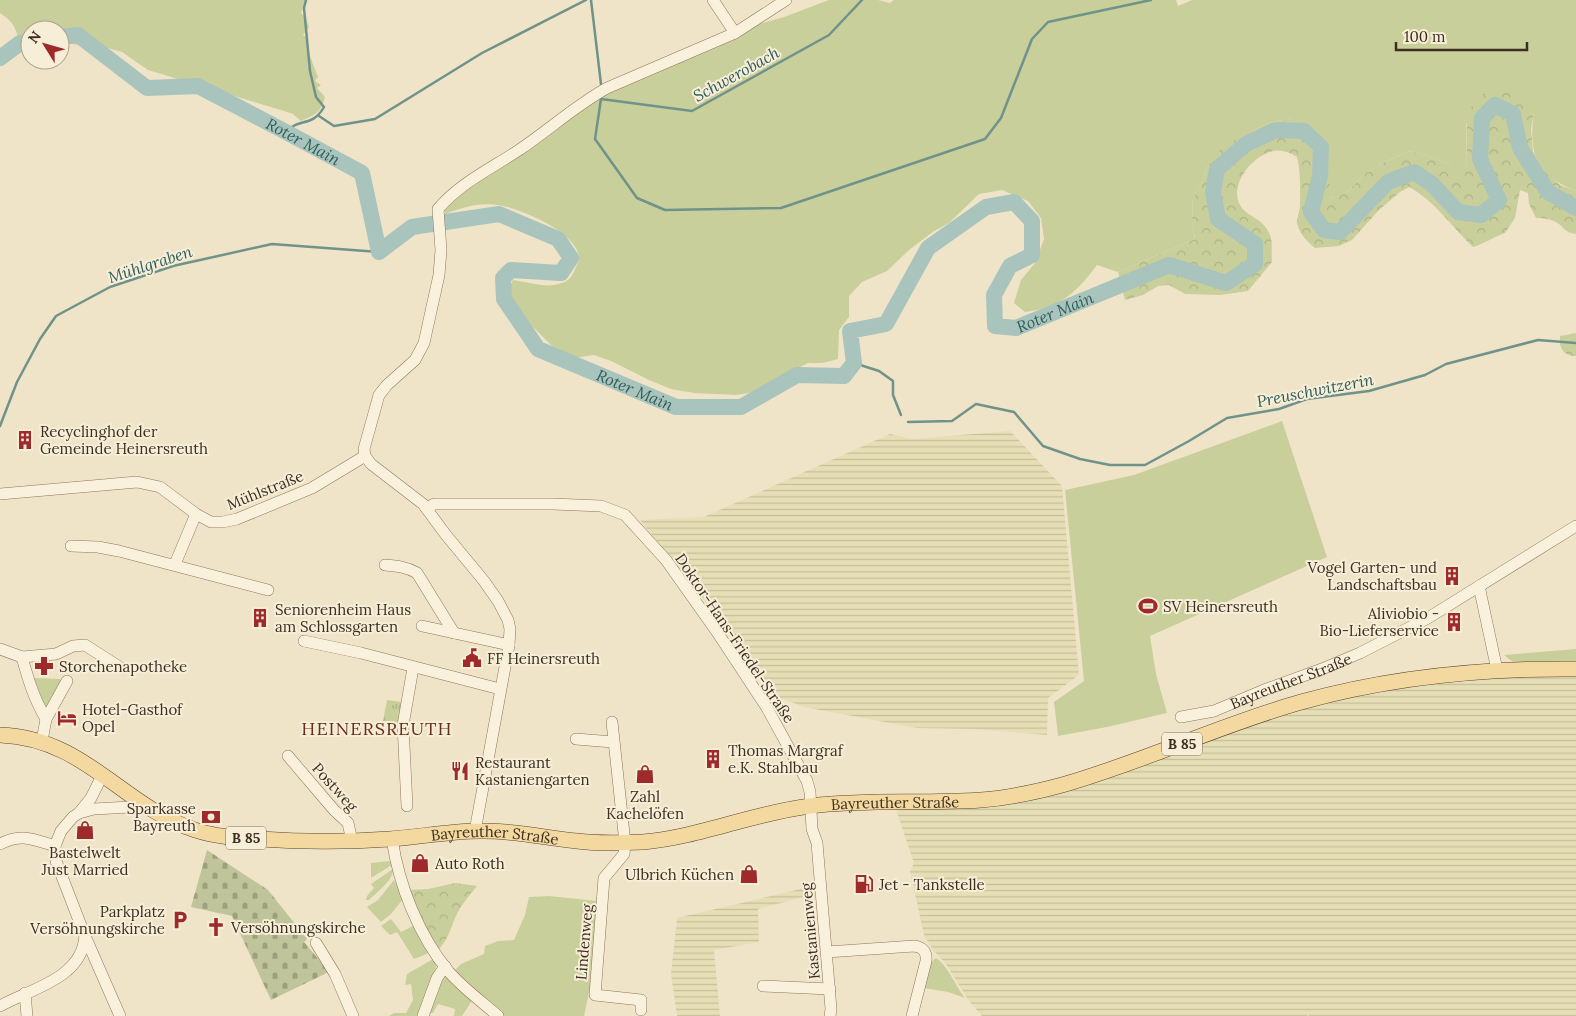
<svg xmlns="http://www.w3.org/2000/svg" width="1576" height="1016" font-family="Lora,serif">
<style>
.farmland{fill:url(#farmland-rules)}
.green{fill:#c9cf9b}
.forest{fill:url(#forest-crowns)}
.cemetery{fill:url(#cemetery-stones)}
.park{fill:url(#park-tufts)}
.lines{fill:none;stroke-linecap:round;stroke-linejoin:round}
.stream{stroke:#6f938a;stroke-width:2.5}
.river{stroke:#a9c4bc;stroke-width:16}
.minor-casing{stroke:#8d765c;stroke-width:12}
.major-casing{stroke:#5b4430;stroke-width:16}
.minor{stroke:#faf1dc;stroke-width:11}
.major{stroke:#f3d9a0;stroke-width:15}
.labels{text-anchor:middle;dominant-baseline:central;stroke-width:4;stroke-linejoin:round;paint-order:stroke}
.shield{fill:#f7eed8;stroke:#756857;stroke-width:1}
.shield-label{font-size:14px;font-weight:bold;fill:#3d2e20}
.poi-label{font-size:15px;fill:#3d2e20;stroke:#f7eed8;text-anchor:start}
.street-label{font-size:15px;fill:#3d2e20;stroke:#f7eed8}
.water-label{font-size:16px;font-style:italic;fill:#2f5d5a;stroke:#f7eed8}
.quarter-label{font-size:18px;letter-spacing:1px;fill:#6b2e1e;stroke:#f7eed8}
</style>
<defs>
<pattern id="farmland-rules" width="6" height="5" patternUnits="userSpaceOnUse" patternTransform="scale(1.25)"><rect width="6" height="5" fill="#e6deb5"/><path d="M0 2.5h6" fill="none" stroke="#c6bf9b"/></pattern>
<pattern id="forest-crowns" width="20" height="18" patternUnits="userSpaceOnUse" patternTransform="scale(1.25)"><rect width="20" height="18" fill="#c9cf9b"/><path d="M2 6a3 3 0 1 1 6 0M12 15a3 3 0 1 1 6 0" fill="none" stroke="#aeb285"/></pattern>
<pattern id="cemetery-stones" width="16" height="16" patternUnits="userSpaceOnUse" patternTransform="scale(1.25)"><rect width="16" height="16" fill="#bfc49a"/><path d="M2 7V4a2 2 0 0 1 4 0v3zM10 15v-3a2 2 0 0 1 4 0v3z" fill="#9ca07d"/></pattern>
<pattern id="park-tufts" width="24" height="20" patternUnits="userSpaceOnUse" patternTransform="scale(1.25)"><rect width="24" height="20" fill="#c9cf9b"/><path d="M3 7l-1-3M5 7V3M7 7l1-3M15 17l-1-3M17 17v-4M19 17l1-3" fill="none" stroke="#aeb285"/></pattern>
</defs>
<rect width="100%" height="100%" fill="#f0e4c8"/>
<!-- farmland -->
<g class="farmland">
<polygon points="1010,431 1062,486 1079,675 1048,698 1047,735 974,729 917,728 804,707 770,694 726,628 640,520 704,517 890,434 912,439"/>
<polygon points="1576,673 1576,1016 1309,1016 1306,1009 1308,1016 982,1016 969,1001 946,964 933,950 924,935 910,871 914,863 896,809 991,804 1310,705 1419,683"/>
<polygon points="818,885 819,893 758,909 759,942 714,950 720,1016 677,1016 671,974 677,918"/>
</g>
<!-- green -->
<g class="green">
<path d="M0,0H306L301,13L306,18L309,27L303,35L308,38C307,53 313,63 318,77L315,81L321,85L317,88L325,97C320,114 316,114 301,121L293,114L284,111L148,70L122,52L104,47L60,43V30H30V52H27C13,36 21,26 0,13Z"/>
<path d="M829,0H878L890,3L894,0H1176L1178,6L1192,0H1576V191C1536,176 1528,153 1534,112L1466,124L1467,172L1463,182L1448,164L1426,155L1409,151L1382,163L1366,173L1347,192L1332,199L1328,178L1291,118L1266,124L1246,135L1208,166L1201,185L1193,198L1192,221L1195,239L1118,272L1097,265C1077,292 1060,308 1025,312L1014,303L1021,280L1035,263L1044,239L1041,218L1028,201L1002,190L979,194L949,223L934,231L909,250L887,271L862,282L849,296V317L839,330L838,359L823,363H808L800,367L794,375L782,378L772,384L749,393L736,395L694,393L671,389L649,380L611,361L594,355L573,358L558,352L520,314L514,305L509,288L513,280C529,282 546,289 562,283C570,281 573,274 576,267C577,264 579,262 579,259C580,233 518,207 497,205C479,202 461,208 445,214V210L451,201L590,103L627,84L756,25L784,17Z"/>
<polygon points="1282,421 1327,557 1150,636 1156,674 1167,713 1107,727 1058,736 1054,702 1084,681 1065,490 1134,475"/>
<polygon points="1576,649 1576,662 1513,662 1504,655"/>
<polygon points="33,678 60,679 62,681 45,710"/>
<polygon points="390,861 393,866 390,866 371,878 371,863"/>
<path d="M393,869C393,881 377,892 369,900H366L367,896L374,888L371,884Z"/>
<polygon points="394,880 403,899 391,914 381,922 367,907 378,900"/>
<polygon points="549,896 597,901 592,979 584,1016 500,1016 455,970 461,964 484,954 485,946 498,941 514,940 525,915 529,897"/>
<polygon points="391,919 401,932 415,925 429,953 414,959 397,932 390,935 381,926"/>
<polygon points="435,958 436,967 419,1016 389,1016 394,1013 406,1013 413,1000 411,984 405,985 407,974"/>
<path d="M936,958C946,963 957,988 965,998L948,992L924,988L931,962Z"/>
<polygon points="447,973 473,999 462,1016 454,1016 455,1009 438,1004 433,1013 429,1013 439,983"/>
</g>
<!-- forest -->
<g class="forest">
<path d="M1512,87L1526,97L1534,112L1531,129L1533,151L1543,170L1560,185L1576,191V234C1565,232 1567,231 1559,224C1552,219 1544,218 1536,218L1529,204L1528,193L1520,190L1515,218L1505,233C1493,237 1484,244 1473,247C1451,226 1435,201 1409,187L1400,192L1379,210L1352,240L1339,246L1315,248C1307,242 1299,233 1297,223C1297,218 1299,212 1300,207C1300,191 1301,173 1297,157C1286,150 1277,148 1265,154C1247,162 1228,190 1242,208C1250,218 1263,218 1270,235C1273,242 1271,254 1272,262L1248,291L1220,295L1185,294L1169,285L1158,286L1143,295L1125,300L1118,272L1195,239L1192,221L1193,198L1201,185L1208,166L1223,146L1266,124L1291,118L1309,125L1320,136L1325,153L1332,199L1347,192L1366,173L1382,163L1409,151L1426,155L1448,164L1463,181C1475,153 1452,108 1488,91C1494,88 1505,88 1512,87Z"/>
<path d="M1576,333V356C1563,356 1559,348 1560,336Z"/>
<path d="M455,883L477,886C469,896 461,905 456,916C450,930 448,940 437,951L420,918L409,890L428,889Z"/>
</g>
<!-- cemetery -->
<polygon class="cemetery" points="207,850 268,890 307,939 304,942 329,972 271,1000 232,916 191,907"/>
<!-- park -->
<polygon class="park" points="387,700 402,702 398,724 383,721"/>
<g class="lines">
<!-- stream -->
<g class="stream">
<polyline points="591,0 601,84"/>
<polyline points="862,0 829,35 692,111 601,99 595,139 637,198 665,210 781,208 985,139 1001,118 1032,39 1048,22 1151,0"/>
<polyline points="319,116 334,126 375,119 482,53 586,0"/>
<path d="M286,132C300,117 312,128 324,107L316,97L310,71L304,8L306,0"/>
<polyline points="854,363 879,371 893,381 893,395 901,415"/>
<polyline points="908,422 952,421 976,404 1014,412 1043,446 1080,459 1110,465 1145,465 1189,441 1227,418 1279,409 1307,399 1369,391 1425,375 1446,364 1538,340 1576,343"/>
<polyline points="0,426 17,382 40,339 56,316 110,287 173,266 272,244 379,252"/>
</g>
<!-- river -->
<g class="river">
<path id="s1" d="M60,37L78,35L147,88L198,86L286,132L362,173L379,252L412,227L499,214L558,239L571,258L561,273L511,270L503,278L504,299L538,349L676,407H741L797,375L844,376L854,363L850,331L886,324L928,248L986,207L1014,202L1032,221V255L1010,266L994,295L995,326L1016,328L1169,265L1226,283L1255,264V244L1218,219L1213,192L1217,169L1246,144L1276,130L1304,131L1321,147L1320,176L1311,212L1324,230L1340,232L1388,182L1414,172L1432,184L1458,212L1481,215L1499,200L1480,159L1482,118L1495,105L1513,114L1520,148L1548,192L1576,208"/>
<polyline points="0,58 20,43 30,41"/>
</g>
<!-- minor casing -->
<g class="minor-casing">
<g id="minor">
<polyline points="713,0 735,33"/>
<polyline points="0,494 137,482 160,487 196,514 211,522 223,522 237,519 312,488 365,456"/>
<polyline points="427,508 434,504 553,504 601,506 625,515 666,560 717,632 767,708 807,781 810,792 812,829 817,843 831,1009 830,1016"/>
<polyline points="71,546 98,547 119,551 268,590"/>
<polyline points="175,564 196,514"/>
<path d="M385,565C397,566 407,567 417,573L454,633"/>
<polyline points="1479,586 1497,670"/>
<polyline points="422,626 509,645"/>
<polyline points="304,641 361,653 500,689"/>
<polyline points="0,649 22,657 56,654 73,646 85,645 121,668"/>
<path d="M22,657C28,679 34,699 46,719L42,741"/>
<path id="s2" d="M1181,717L1214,711L1264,690L1322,669L1360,653L1428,618L1576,526"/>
<polyline points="46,719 67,681"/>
<polyline points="612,722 625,843 624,854 604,878 595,995 641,1000 641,1010"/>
<polyline points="576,739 613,742"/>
<polyline points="288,756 334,810 348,823 352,841"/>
<polyline points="407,806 403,725 413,668"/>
<polyline points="79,813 91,798 103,774"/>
<path d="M475,831L509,645L510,629L508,620L498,601L484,581L446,535L423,504L371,464L365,456L364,449L379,395L387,385L415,360L424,343L439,275L441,250L438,209C460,183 492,168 519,150C549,130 576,105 607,88L735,33L786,0"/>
<path d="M392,839C399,886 419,936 449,972C463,988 482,1002 498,1016"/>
<path d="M0,844C22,833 32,839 55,846"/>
<polyline points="316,943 335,974 353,1016"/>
<path d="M827,952L914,946C923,947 927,952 926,961L912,1016"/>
<polyline points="763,986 830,989"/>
<polyline points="25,993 27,1016"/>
<path d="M0,1006C30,989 82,979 85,936"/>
<polyline points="120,1016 85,936 56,861 55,846 61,831 73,817 79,813 94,809 148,806"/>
<polyline points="423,1016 437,978 445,966"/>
</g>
</g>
<!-- major casing -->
<g class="major-casing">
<g id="major">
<path id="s3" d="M0,735C85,738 122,806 195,830C216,837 238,838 260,839C303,842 347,842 390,839C420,837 450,831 480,831C513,830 545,838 577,841C599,844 621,843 643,842C700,837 753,813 810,806C867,799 924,804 981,800C1008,798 1036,792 1062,785C1143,762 1220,725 1301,702C1391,677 1483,668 1576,669"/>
</g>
</g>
<!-- minor -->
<use href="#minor" class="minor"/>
<!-- major -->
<use href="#major" class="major"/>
</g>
<!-- icons -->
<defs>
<g id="building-bare" transform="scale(1.5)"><path d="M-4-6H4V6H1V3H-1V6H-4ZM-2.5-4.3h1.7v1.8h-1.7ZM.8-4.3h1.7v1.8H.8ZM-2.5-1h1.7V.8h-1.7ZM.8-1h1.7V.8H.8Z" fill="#9e2a2b" stroke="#f7eed8" stroke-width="2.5" paint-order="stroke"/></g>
<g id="stadium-bare" transform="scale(1.5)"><path d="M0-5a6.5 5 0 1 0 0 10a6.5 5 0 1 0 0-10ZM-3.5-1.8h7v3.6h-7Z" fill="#9e2a2b" stroke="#f7eed8" stroke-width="2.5" paint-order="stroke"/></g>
<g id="civic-bare" transform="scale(1.5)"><path d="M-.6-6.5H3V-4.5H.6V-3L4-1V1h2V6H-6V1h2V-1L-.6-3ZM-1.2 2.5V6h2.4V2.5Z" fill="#9e2a2b" stroke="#f7eed8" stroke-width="2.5" paint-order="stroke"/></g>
<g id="pharmacy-bare" transform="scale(1.5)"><path d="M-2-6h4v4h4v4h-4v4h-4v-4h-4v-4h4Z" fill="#9e2a2b" stroke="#f7eed8" stroke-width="2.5" paint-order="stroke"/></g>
<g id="hotel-bare" transform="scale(1.5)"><path d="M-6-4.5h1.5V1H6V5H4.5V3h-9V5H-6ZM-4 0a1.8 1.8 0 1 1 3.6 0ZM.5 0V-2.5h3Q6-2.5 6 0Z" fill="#9e2a2b" stroke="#f7eed8" stroke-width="2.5" paint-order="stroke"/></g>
<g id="restaurant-bare" transform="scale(1.5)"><path d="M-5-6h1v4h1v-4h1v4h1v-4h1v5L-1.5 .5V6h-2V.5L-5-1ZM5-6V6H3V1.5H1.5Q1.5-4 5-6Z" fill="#9e2a2b" stroke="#f7eed8" stroke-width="2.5" paint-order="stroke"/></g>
<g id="shop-bare" transform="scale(1.5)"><path d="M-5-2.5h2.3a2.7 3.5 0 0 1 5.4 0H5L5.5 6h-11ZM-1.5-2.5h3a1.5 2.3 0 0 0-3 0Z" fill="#9e2a2b" stroke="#f7eed8" stroke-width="2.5" paint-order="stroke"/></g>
<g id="bank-bare" transform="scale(1.5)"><path d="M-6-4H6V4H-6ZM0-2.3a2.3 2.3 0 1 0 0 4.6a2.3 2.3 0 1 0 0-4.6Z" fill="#9e2a2b" stroke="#f7eed8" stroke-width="2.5" paint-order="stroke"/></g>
<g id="fuel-bare" transform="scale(1.5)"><path d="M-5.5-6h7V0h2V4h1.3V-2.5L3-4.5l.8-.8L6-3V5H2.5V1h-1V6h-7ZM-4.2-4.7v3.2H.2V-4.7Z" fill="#9e2a2b" stroke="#f7eed8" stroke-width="2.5" paint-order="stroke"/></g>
<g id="parking-bare" transform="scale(1.5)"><path d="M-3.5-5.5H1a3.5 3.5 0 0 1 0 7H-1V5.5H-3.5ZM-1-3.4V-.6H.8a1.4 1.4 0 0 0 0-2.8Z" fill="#9e2a2b" stroke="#f7eed8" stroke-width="2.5" paint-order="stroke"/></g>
<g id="church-bare" transform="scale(1.5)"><path d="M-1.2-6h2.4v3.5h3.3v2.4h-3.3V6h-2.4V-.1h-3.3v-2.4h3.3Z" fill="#9e2a2b" stroke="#f7eed8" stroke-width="2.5" paint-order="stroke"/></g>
</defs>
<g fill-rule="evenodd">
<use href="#building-bare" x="25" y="440"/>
<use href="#building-bare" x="1452" y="576"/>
<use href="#stadium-bare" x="1148" y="606"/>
<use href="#building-bare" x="260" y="618"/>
<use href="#building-bare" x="1454" y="622"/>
<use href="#civic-bare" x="472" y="658"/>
<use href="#pharmacy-bare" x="44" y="666"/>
<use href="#hotel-bare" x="67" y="718"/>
<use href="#building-bare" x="713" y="759"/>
<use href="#restaurant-bare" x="460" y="771"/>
<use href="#shop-bare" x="645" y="774"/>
<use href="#bank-bare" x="211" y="817"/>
<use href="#shop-bare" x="85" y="830"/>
<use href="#shop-bare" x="420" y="863"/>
<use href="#shop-bare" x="749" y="874"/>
<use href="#fuel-bare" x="864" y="884"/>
<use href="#parking-bare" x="180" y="920"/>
<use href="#church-bare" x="216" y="927"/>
</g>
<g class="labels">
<!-- shield labels -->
<g class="shield">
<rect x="1162" y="732.5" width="40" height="23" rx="4"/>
<rect x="226" y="826.5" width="40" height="23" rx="4"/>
</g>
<g class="shield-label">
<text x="1182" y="744">B 85</text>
<text x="246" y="838">B 85</text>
</g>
<!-- poi labels -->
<g class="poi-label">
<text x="40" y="431">Recyclinghof der<tspan x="40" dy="17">Gemeinde Heinersreuth</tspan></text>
<text x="1437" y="567" text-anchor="end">Vogel Garten- und<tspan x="1437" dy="17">Landschaftsbau</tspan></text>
<text x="1163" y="606">SV Heinersreuth</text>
<text x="275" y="609">Seniorenheim Haus<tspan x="275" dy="17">am Schlossgarten</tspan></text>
<text x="1439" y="613" text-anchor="end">Aliviobio -<tspan x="1439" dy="17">Bio-Lieferservice</tspan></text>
<text x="487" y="658">FF Heinersreuth</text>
<text x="59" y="666">Storchenapotheke</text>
<text x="82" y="709">Hotel-Gasthof<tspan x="82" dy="17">Opel</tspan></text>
<text x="728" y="750">Thomas Margraf<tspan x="728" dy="17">e.K. Stahlbau</tspan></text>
<text x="475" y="762">Restaurant<tspan x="475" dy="17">Kastaniengarten</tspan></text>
<text x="645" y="796" text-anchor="middle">Zahl<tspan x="645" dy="17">Kachelöfen</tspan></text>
<text x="196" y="808" text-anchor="end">Sparkasse<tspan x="196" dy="17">Bayreuth</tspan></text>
<text x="85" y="852" text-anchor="middle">Bastelwelt<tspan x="85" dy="17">Just Married</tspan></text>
<text x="435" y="863">Auto Roth</text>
<text x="734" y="874" text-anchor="end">Ulbrich Küchen</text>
<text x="879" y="884">Jet - Tankstelle</text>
<text x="165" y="911" text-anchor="end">Parkplatz<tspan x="165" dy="17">Versöhnungskirche</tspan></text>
<text x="231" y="927">Versöhnungskirche</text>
</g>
<!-- street labels -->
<g class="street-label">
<text transform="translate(265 490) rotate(-22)">Mühlstraße</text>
<text transform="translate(735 638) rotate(56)">Doktor-Hans-Friedel-Straße</text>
<text stroke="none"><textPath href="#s2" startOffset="116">Bayreuther Straße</textPath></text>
<text transform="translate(335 787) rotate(48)">Postweg</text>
<text stroke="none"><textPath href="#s3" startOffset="926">Bayreuther Straße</textPath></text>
<text stroke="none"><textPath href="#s3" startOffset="521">Bayreuther Straße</textPath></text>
<text transform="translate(810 931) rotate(-95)">Kastanienweg</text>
<text transform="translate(584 942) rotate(-85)">Lindenweg</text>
</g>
<!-- water labels -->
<g class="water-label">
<text transform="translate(736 74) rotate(-29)">Schwerobach</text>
<text stroke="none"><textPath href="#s1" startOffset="275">Roter Main</textPath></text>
<text transform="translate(150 264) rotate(-18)">Mühlgraben</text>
<text stroke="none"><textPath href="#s1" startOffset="1610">Roter Main</textPath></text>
<text stroke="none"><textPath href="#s1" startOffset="905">Roter Main</textPath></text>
<text transform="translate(1315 390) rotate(-11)">Preuschwitzerin</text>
</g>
<!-- quarter labels -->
<g class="quarter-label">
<text x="377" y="728">HEINERSREUTH</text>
</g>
</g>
<!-- north arrow -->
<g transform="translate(45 45) rotate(307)"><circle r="24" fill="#f7eed8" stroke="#ada18e"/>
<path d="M0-4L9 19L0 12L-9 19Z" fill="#9e2a2b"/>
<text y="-8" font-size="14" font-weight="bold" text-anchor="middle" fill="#3d2e20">N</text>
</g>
<!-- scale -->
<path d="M1396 42v8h131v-8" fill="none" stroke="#3d2e20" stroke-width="2.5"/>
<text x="1404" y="42" font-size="15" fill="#3d2e20" stroke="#f7eed8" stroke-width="4" paint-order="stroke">100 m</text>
</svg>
